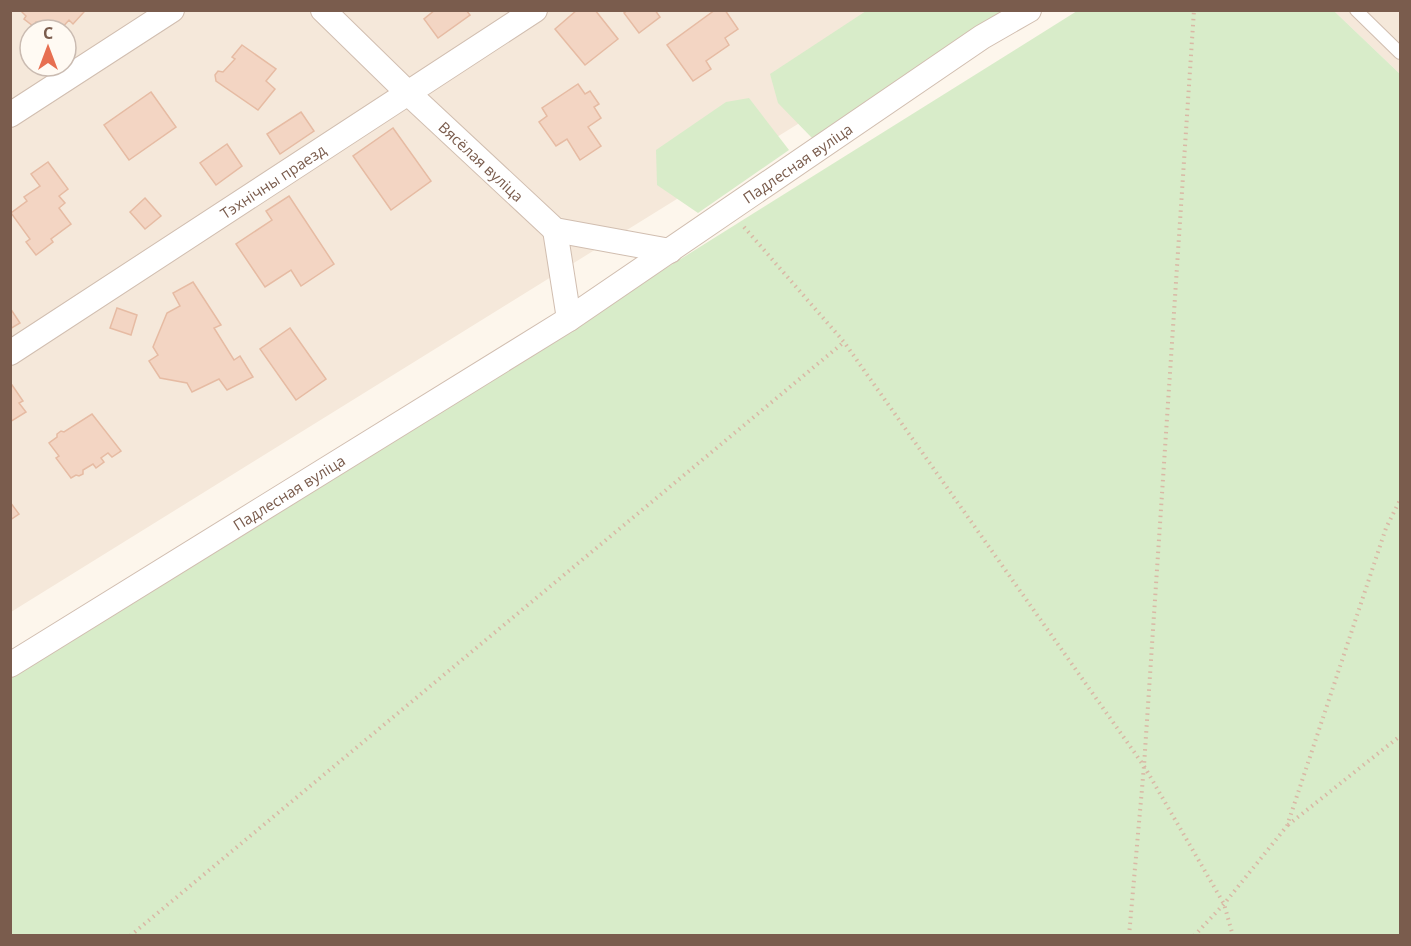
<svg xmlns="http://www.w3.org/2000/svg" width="1411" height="946" font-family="'Open Sans',sans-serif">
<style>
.residential{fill:#f5e8da;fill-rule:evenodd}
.green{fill:#d8ecc9}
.building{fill:#f3d5c3;stroke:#e6bba3;stroke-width:1.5}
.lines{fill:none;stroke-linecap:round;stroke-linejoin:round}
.lane-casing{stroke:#d1beb0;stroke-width:14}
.street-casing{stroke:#d1beb0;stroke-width:26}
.path{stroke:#d9b8a5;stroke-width:4;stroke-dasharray:1.5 4.5;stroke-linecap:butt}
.lane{stroke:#fff;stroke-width:12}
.street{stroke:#fff;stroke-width:24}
.labels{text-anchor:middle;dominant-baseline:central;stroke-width:5;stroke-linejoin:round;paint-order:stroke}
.street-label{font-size:15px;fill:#7a5c4d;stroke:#fffaf3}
</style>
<rect width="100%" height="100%" fill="#fdf6ec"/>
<!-- residential -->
<g class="residential">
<path d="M11,11H980L11,612ZM30,30H66V66H30Z"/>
<polygon points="1334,11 1400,11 1400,74"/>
</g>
<!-- green -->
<g class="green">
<polygon points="866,11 1014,11 813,139 778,103 770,74"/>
<polygon points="1077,11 1334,11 1400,74 1400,935 11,936 11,678"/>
<polygon points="749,98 789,150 698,213 657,185 656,150 726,102"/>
</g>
<!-- building -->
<g class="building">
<polygon points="20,10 81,10 84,12 73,24 69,20 60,30 46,30 36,22 33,26 24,19 26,16"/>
<polygon points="435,10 466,10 470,15 438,38 424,19"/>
<polygon points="577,10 595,10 618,39 585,65 555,29"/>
<polygon points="628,10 655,10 660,17 639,33 624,13"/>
<polygon points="715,10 725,10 738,29 725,38 729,45 706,61 711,69 693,81 667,45"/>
<polygon points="242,45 276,69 266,81 275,89 258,110 216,81 215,75 218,71 223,72 235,59 232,57"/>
<polygon points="578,84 585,94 590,91 599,104 594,107 601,118 588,127 601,146 580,160 567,139 556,146 539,122 547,116 542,108"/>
<polygon points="151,92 176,127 129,160 104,125"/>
<polygon points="301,112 314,131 280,154 267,134"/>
<polygon points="393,128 431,181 391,210 353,156"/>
<polygon points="227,144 242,166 216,185 200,163"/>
<polygon points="48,162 68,189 59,196 65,203 59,208 71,224 51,239 53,242 36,255 26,242 30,239 11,213 27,201 24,197 40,186 31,174"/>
<polygon points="289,196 334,264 301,286 291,270 265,287 236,244 272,220 266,211"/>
<polygon points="145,198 161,216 145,229 130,212"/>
<polygon points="193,282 221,325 214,328 234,360 240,356 253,377 227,390 219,379 192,392 187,383 160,378 149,361 158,355 153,347 167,313 180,306 173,293"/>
<polygon points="10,308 20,323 10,329"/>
<polygon points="117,308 137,315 131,335 110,328"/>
<polygon points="290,328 326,379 296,400 260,349"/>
<polygon points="12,385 23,401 19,403 26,412 10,422 10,386"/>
<polygon points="92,414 121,451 112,457 108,453 101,458 104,462 96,468 93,464 83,470 83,474 79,476 76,475 71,478 56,458 59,456 49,443 57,437 57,434 61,431 64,432"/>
<polygon points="10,502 19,514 10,520"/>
</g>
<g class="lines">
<!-- lane casing -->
<g class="lane-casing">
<polyline id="lane" points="1356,10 1400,53"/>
</g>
<!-- street casing -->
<g class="street-casing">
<g id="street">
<path id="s1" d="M323,10L408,93L555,230L670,251"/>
<polyline points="10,115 172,10"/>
<polyline points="555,230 569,319"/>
<path id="s2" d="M10,353L535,10"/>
<path id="s3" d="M10,665L569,319L982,37L1029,10"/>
</g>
</g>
<!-- path -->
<g class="path">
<polyline points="744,227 844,342 1144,766 1224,904 1233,936"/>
<polyline points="1288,825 1400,736"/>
<polyline points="130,936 844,342"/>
<polyline points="1129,936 1144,766 1194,10"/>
<polyline points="1194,936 1224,904 1287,826 1386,528 1400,500"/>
</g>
<!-- lane -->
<use href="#lane" class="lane"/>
<!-- street -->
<use href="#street" class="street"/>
</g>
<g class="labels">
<!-- street labels -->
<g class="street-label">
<text stroke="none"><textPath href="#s1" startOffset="219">Вясёлая вуліца</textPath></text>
<text stroke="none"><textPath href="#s3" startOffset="934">Падлесная вуліца</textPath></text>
<text stroke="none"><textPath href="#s2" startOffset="314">Тэхнічны праезд</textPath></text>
<text stroke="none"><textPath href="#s3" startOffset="328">Падлесная вуліца</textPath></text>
</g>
</g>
<!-- border -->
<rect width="1411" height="946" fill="none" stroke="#7a5c4d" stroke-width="24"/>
<!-- north arrow -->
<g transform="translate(48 48)"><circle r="28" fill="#fffaf3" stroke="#cabbb1" stroke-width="1.5"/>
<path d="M0-4.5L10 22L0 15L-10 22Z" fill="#e76f51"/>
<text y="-9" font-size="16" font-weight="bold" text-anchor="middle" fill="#7a5c4d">С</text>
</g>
</svg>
